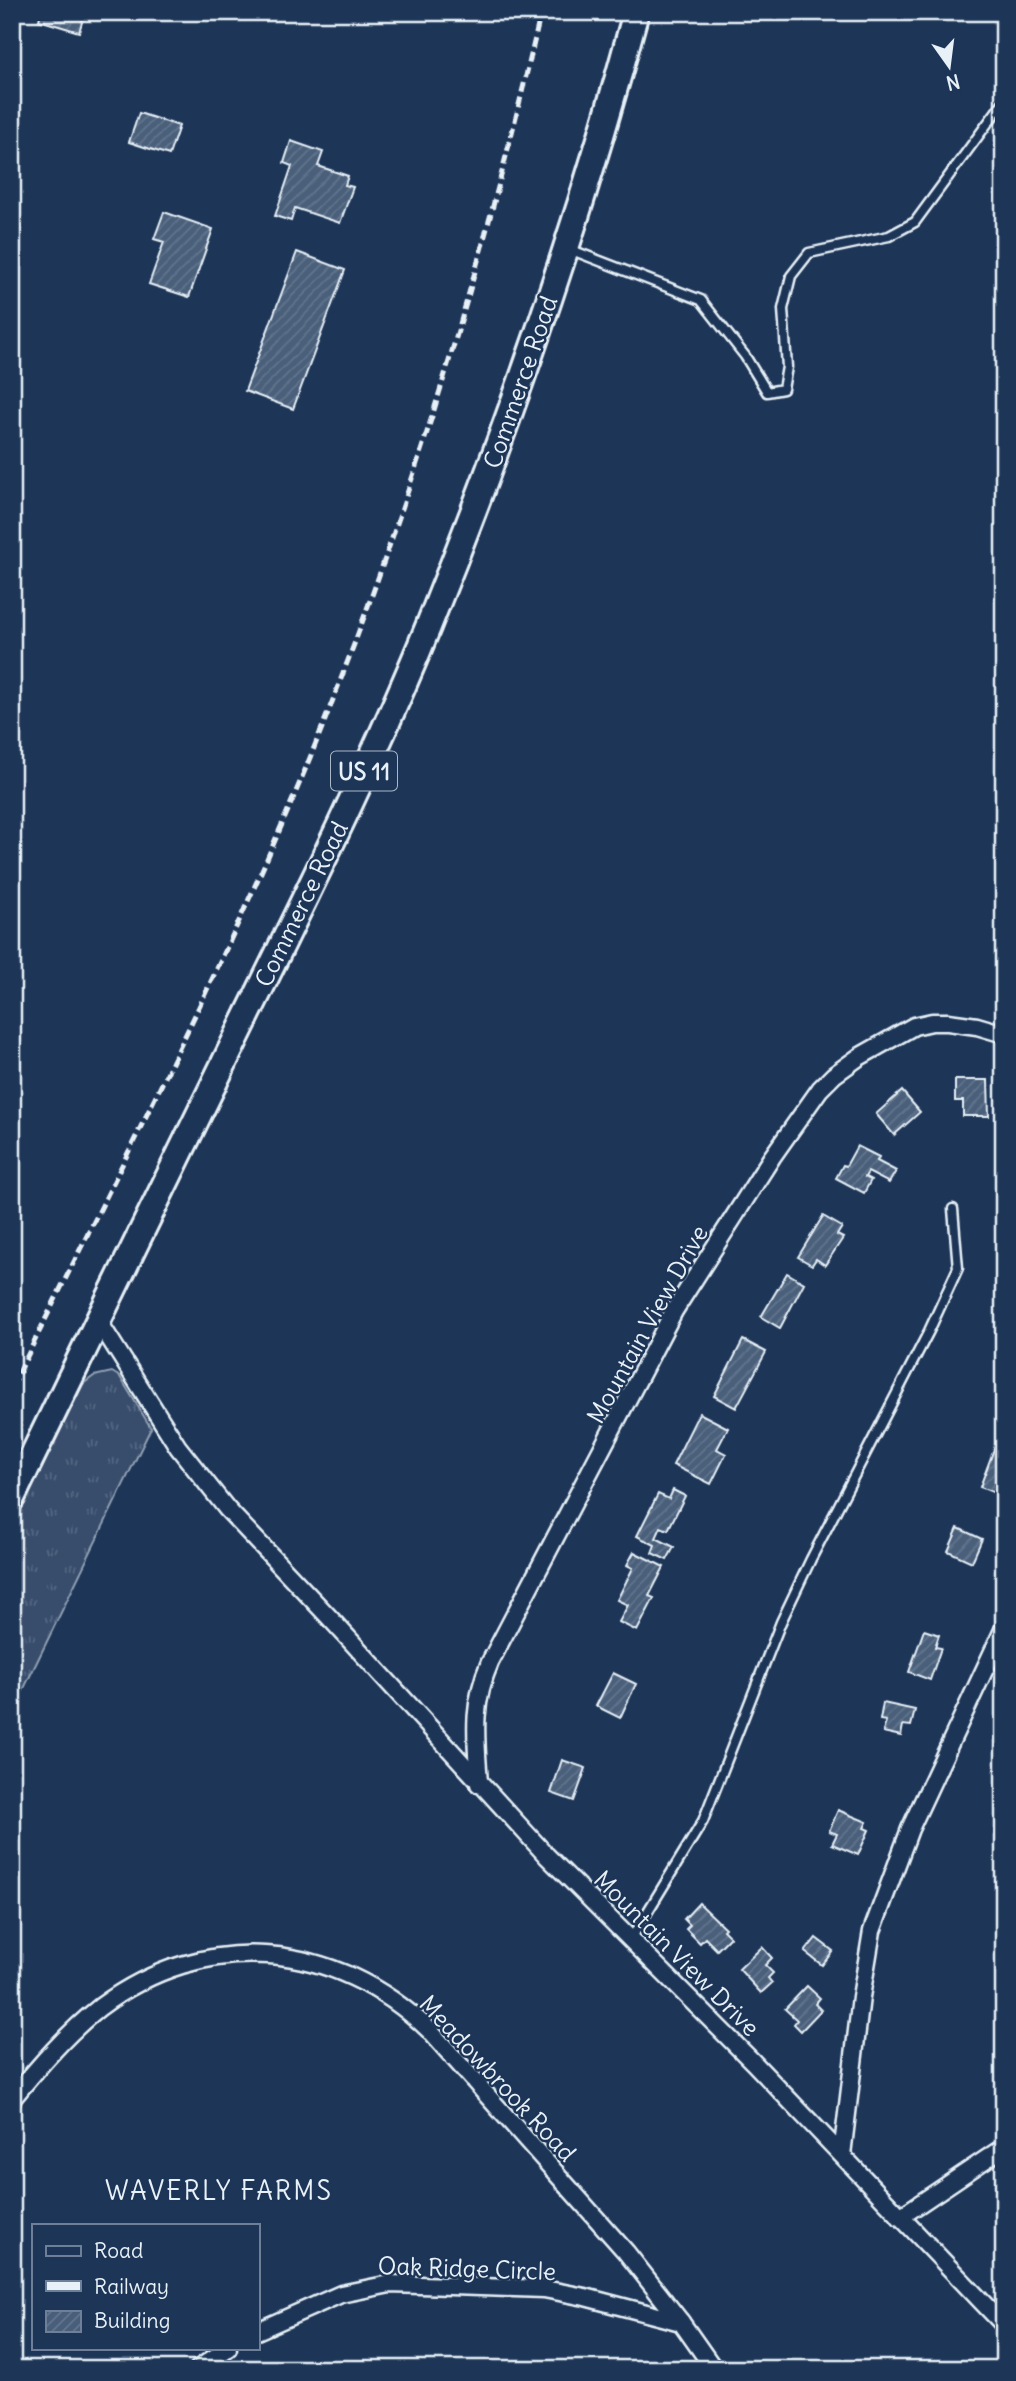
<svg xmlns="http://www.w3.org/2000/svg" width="1016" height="2381" font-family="Delius,sans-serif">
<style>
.grass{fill:url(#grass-tufts);stroke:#909fb2;stroke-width:2}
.building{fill:url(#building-hatch);stroke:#e8f1f8;stroke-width:2}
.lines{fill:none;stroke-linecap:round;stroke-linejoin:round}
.service-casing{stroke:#e8f1f8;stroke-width:13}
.minor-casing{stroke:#e8f1f8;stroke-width:21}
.primary-casing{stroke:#e8f1f8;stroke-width:30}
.service{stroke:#1d3557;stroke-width:8}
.minor{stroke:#1d3557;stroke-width:16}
.primary{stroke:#1d3557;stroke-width:24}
.rail{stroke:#e8f1f8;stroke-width:5;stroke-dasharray:10 5;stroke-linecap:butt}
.labels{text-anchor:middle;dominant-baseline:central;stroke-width:5;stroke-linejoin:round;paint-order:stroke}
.shield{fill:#1d3557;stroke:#abb9c8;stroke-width:2}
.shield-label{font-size:23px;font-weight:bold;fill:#e8f1f8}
.street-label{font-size:24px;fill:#e8f1f8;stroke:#1d3557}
.neighbourhood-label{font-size:26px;letter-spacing:2px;fill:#e8f1f8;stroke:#1d3557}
</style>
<defs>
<pattern id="grass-tufts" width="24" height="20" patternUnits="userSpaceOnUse" patternTransform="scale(1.75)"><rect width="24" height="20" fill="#374d6c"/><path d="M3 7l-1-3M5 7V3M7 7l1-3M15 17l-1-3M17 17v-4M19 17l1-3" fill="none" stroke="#546782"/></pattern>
<pattern id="building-hatch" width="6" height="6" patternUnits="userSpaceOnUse" patternTransform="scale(1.75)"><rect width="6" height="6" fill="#495e7a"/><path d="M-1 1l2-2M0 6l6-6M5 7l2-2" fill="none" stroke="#63768e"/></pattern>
</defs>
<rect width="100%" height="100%" fill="#1d3557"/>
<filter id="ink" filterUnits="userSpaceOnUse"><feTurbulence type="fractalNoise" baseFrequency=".0143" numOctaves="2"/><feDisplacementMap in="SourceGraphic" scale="14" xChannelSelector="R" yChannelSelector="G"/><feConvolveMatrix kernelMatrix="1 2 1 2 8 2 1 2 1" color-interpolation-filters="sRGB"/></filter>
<g filter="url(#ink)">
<!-- grass -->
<polygon class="grass" points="112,1372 120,1377 151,1428 12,1713 12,1529 83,1384 94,1376"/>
<!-- building -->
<g class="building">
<polygon points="41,12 85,12 79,32 39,20"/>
<polygon points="139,113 179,126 169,155 129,142"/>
<polygon points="291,141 323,152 318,166 348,176 345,185 353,187 340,223 295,208 291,221 275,216 292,166 284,163"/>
<polygon points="164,212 213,229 189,297 149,284 164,242 154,239"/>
<polygon points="297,252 345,270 293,409 245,391"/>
<polygon points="955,1080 988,1080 989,1116 963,1116 963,1101 955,1101"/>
<polygon points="902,1091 920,1112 894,1135 876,1114"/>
<polygon points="857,1146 879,1157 877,1161 896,1171 889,1183 868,1172 865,1177 871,1180 864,1193 836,1178 843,1165 846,1166"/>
<polygon points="823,1216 842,1227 837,1235 843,1238 825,1265 816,1259 812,1265 798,1257"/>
<polygon points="787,1273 804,1283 780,1328 761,1317"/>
<polygon points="743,1340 766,1352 736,1408 714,1396"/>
<polygon points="699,1413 728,1428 717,1449 726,1454 711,1484 673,1465"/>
<polygon points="997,1441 1004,1443 1004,1486 1000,1495 980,1487"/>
<polygon points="673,1490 685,1496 668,1530 661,1527 656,1538 674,1547 667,1560 652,1553 655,1545 637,1536 658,1494 669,1499"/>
<polygon points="958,1528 982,1539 972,1562 948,1551"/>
<polygon points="634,1552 664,1567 649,1596 654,1598 637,1631 619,1622 628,1605 617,1600 633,1568 627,1565"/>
<polygon points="924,1630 939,1635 935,1647 941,1648 930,1680 909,1672"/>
<polygon points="613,1673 636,1684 620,1718 596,1706"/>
<polygon points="883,1703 915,1710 911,1726 903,1725 901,1736 883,1732 886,1721 880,1720"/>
<polygon points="562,1760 586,1768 574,1801 551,1793"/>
<polygon points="838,1810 867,1822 864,1828 869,1830 858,1855 832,1844 837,1834 829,1831"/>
<polygon points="699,1903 725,1928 723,1930 730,1937 717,1950 705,1938 700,1943 686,1929 690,1925 684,1919"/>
<polygon points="816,1938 833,1951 822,1965 805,1952"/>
<polygon points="762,1947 772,1958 765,1965 773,1973 768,1978 772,1983 761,1993 739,1969"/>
<polygon points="807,1986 820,1998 815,2004 821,2010 801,2031 794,2024 797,2020 785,2009"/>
</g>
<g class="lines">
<!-- service casing -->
<g class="service-casing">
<g id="service">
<polyline points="569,249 701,300 745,356 767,392 783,389 787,367 783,309 791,276 809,253 889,236 915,222 1004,101"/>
<polyline points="631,1939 703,1821 781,1622 811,1559 929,1331 958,1268 953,1209"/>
</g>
</g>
<!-- minor casing -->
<g class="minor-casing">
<g id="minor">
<polyline points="98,1320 178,1447 227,1509 328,1616 547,1856 753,2062 1004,2325"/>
<path d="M479,1784C476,1738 471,1706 490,1662L674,1311L772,1157L820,1089L834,1075L859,1057L914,1026L932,1022H948L977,1026L1004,1034"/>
<path d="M12,2099C38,2067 67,2033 100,2007C206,1928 335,1940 429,2030L626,2252L681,2322L714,2369"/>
<polyline points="842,2155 861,1997 872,1931 910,1829 1004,1628"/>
<polyline points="900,2217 1004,2147"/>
<polyline points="257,2331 341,2294 390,2284 544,2289 585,2297 681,2322"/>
<polyline points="198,2369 228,2348"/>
</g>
</g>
<!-- primary casing -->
<g class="primary-casing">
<path id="primary" d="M12,1498C90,1337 168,1177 247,1016C310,888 374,759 428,627C509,426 580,221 636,12"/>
</g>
<!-- service -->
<use href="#service" class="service"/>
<!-- minor -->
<use href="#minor" class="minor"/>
<!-- primary -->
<use href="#primary" class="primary"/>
<!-- rail -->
<path class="rail" d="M12,1387C112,1183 218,980 305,770C405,525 482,270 541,12"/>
</g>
</g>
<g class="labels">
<!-- shield labels -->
<rect class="shield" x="331" y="751.5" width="66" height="39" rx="5"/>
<g class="shield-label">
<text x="364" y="771">US 11</text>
</g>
<!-- street labels -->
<g class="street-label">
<text transform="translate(520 382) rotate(-71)">Commerce Road</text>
<text transform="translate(301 904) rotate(-64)">Commerce Road</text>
<text transform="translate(647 1324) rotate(-61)">Mountain View Drive</text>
<text transform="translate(677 1953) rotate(45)">Mountain View Drive</text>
<text transform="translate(498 2078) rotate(47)">Meadowbrook Road</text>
<text transform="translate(467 2268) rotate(2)">Oak Ridge Circle</text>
</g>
<!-- neighbourhood labels -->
<g class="neighbourhood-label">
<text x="219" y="2190">WAVERLY FARMS</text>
</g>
</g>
<!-- margin -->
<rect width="1016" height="2381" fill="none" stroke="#1d3557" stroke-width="42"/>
<rect x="21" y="21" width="974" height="2339" fill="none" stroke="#e8f1f8" stroke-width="2.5" filter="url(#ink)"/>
<!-- legend -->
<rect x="32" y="2224" width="228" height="126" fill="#1d3557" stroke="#6e8097" stroke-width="2"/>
<rect x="46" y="2246" width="35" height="10" fill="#1d3557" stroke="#6e8097" stroke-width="2"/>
<text x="94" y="2258" font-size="21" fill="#e8f1f8">Road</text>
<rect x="46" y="2281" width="35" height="10" fill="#e8f1f8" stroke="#6e8097" stroke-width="2"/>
<text x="94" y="2294" font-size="21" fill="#e8f1f8">Railway</text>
<rect x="46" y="2311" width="35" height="21" fill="url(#building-hatch)" stroke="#6e8097" stroke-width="2"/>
<text x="94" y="2328" font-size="21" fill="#e8f1f8">Building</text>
<!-- north arrow -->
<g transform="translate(949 66) rotate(166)" stroke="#1d3557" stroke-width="5" paint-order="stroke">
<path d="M0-5L12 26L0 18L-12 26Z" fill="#e8f1f8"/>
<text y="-10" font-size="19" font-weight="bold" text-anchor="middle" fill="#e8f1f8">N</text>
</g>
</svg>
